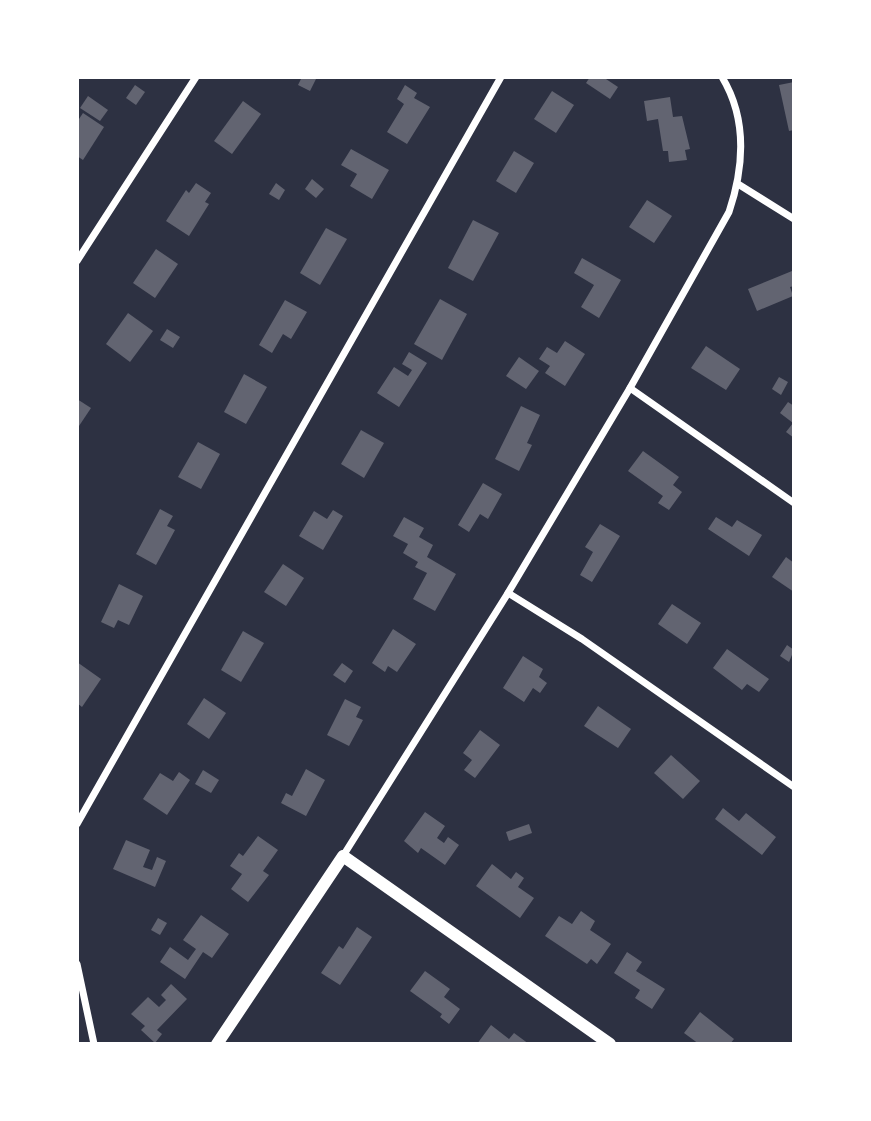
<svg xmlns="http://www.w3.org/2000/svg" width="871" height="1121" font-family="Signika,sans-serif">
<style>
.building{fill:#626471}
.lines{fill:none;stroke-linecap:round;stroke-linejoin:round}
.minor{stroke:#fff;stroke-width:7}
.tertiary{stroke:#fff;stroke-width:12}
</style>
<rect width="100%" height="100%" fill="#2d3142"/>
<!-- building -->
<g class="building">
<polygon points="302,77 316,79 310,91 298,85"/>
<polygon points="590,77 603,77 618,87 610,99 586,83"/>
<polygon points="794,82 794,130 789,131 779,85"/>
<polygon points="135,85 145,92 136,105 126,98"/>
<polygon points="405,85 417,93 414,98 430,107 407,144 387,132 404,104 397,99"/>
<polygon points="552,91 574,105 556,133 534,119"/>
<polygon points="88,96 108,110 100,121 80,108"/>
<polygon points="670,97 673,117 682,116 690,149 685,150 687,160 669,162 668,151 663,151 658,119 647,121 644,101"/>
<polygon points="243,101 261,114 232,154 214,141"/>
<polygon points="83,113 104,127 83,160 77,156 77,122"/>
<polygon points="351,149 389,170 372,199 350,186 357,174 341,165"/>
<polygon points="514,151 534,163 516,193 496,181"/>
<polygon points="312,179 324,189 316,198 305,189"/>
<polygon points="196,183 211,193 205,202 209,204 189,236 166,221 186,190 189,193"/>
<polygon points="276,183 285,190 279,200 269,194"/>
<polygon points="647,200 672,216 654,243 629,227"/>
<polygon points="473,220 499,233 473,281 448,268"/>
<polygon points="326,228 347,239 320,285 300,273"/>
<polygon points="156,249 178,264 155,298 133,283"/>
<polygon points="582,258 621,280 599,318 581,307 594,285 574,273"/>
<polygon points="792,271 794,286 790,287 793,296 757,311 748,289"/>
<polygon points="440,299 467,314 442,360 414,344"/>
<polygon points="285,300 307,312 291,339 283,334 272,353 259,345"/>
<polygon points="128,313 153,331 130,362 106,344"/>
<polygon points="167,329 180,337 173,348 160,340"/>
<polygon points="565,341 585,354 565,386 545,373 550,366 539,359 547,347 557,353"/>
<polygon points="706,346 740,369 726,390 691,368"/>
<polygon points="409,352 427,363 399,407 377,393 394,367 408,376 412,370 402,364"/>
<polygon points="519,357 539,371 526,389 506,376"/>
<polygon points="244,374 267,387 246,424 224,412"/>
<polygon points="779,377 788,382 781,395 772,389"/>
<polygon points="77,399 91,408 77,429"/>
<polygon points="788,402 794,406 794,438 786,432 793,423 780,413"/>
<polygon points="521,406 540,415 527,443 532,445 519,471 495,459"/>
<polygon points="361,430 384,443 364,478 341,464"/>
<polygon points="198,442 220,454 201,489 178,477"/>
<polygon points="643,451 679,477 673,485 682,492 669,510 658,503 663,496 628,471"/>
<polygon points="483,483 502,494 488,519 480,514 469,532 458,525"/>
<polygon points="160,509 173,516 167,526 175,530 156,565 136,554"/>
<polygon points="333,510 343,516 323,550 299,536 314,511 327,519"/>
<polygon points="404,517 424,528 419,537 433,545 427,557 456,574 435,611 413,599 427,573 415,567 418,562 403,553 408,544 393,536"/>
<polygon points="716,517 732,527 737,520 762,535 749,556 708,529"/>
<polygon points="600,524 620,536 592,582 580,575 593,552 585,547"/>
<polygon points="786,557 794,563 794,592 772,577"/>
<polygon points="283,564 304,578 286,606 264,592"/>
<polygon points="119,584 143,596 129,625 118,620 114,628 101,622"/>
<polygon points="672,604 701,623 687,644 658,624"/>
<polygon points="393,629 416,644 397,672 388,666 385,672 372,663"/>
<polygon points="243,631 264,643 241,682 221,670"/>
<polygon points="787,645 794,650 789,662 780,656"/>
<polygon points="727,649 769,679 759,692 747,684 742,690 713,668"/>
<polygon points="523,656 543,669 539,677 547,683 540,693 533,688 524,702 503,688"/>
<polygon points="77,662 101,679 82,707 77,703"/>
<polygon points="342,663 353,671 345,683 333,675"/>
<polygon points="204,698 226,713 209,739 187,724"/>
<polygon points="345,699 361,707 356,717 363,720 349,746 327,735"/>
<polygon points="598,706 631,729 618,748 584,726"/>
<polygon points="480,730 500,745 475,778 464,770 472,760 463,753"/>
<polygon points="671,755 700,781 683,799 654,773"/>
<polygon points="306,769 325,780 306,816 281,803 286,793 292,796"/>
<polygon points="203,770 219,780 211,793 195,784"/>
<polygon points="179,772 190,780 167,815 143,799 160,773 173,781"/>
<polygon points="723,808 739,821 746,813 776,837 762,855 715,819"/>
<polygon points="425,812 445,826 437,838 444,843 448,837 459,845 445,865 421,848 418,853 404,841"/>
<polygon points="529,824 532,833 509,841 506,832"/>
<polygon points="258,836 278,850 263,871 269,875 248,902 231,889 242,874 230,866 239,853 243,856"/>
<polygon points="126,840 150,850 143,867 152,870 157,857 166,861 155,887 113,869"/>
<polygon points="492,864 511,879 516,872 524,878 518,887 534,898 520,918 476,886"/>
<polygon points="581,911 595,921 590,930 611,944 597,964 591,959 587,964 545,936 559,916 572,924"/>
<polygon points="201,915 229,934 212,958 203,952 185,979 160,962 170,947 188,960 196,949 183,940"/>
<polygon points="158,918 167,923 160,935 151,930"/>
<polygon points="357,927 372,937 340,985 321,973 339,946 343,949"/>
<polygon points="627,952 642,962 636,971 665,989 652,1009 635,998 640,990 614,973"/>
<polygon points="425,971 450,989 444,997 460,1009 449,1024 440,1017 442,1014 410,991"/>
<polygon points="171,984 187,999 157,1030 162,1034 155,1043 141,1030 145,1026 131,1014 148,997 159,1007 166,1000 161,995"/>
<polygon points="700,1012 734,1039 730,1044 699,1044 684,1033"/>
<polygon points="491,1025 509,1039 514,1033 529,1044 477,1044"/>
</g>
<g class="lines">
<!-- minor -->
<g class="minor">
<polyline points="738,184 794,219"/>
<polyline points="77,261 196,77"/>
<polyline points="630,388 794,503"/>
<polyline points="508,593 582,639 794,787"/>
<polyline points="77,824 501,77"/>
<path d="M343,856L508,593L630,388L729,212C744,167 748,120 722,77"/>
<polyline points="77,964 94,1044"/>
</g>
<!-- tertiary -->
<polyline class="tertiary" points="217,1044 343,856 610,1044"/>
</g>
<!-- border -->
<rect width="871" height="1121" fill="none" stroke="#ffffff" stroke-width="158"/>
</svg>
